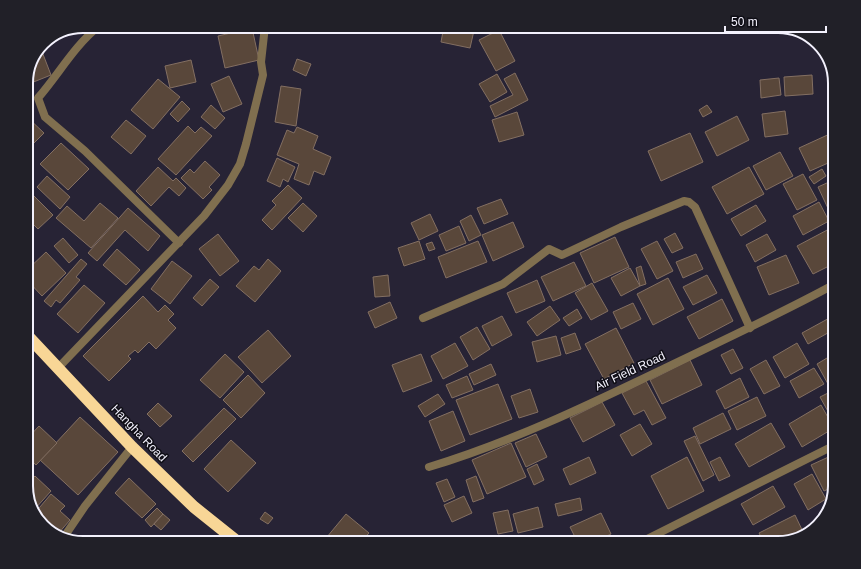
<svg xmlns="http://www.w3.org/2000/svg" width="861" height="569" font-family="Helvetica,sans-serif">
<style>
.building{fill:#59473a;stroke:#836f62}
.lines{fill:none;stroke-linecap:round;stroke-linejoin:round}
.street{stroke:#806f4f;stroke-width:8}
.highway{stroke:#f8d696;stroke-width:12}
.labels{text-anchor:middle;dominant-baseline:central;stroke-width:3;stroke-linejoin:round;paint-order:stroke}
.street-label{font-size:12px;fill:#f3f1fd;stroke:#0f0e16}
.rim{fill:none;stroke:#f3f1fd;stroke-width:2}
</style>
<rect width="100%" height="100%" fill="#272335"/>
<!-- building -->
<g class="building">
<polygon points="444,26 475,26 470,48 441,42"/>
<polygon points="252,28 259,60 225,68 218,36"/>
<polygon points="499,30 515,61 496,71 479,40"/>
<polygon points="41,49 51,75 26,85 26,80"/>
<polygon points="297,59 311,64 306,76 293,70"/>
<polygon points="191,60 196,82 170,88 165,66"/>
<polygon points="515,73 528,100 495,117 490,106 513,95 504,79"/>
<polygon points="497,74 507,92 490,102 479,84"/>
<polygon points="812,75 813,94 785,96 784,77"/>
<polygon points="229,76 242,104 223,112 211,84"/>
<polygon points="779,78 781,95 761,98 760,80"/>
<polygon points="158,79 180,97 153,129 131,110"/>
<polygon points="281,86 301,89 296,126 275,122"/>
<polygon points="182,101 190,109 178,122 170,114"/>
<polygon points="211,105 225,118 215,129 201,117"/>
<polygon points="707,105 712,112 703,117 699,110"/>
<polygon points="785,111 788,134 765,137 762,114"/>
<polygon points="517,112 524,135 499,142 492,120"/>
<polygon points="26,116 44,133 26,151"/>
<polygon points="737,116 749,140 717,156 705,132"/>
<polygon points="126,120 146,136 131,154 111,137"/>
<polygon points="188,126 195,133 201,127 212,136 176,175 158,159"/>
<polygon points="297,127 318,136 313,149 331,157 324,175 314,171 309,185 294,179 299,164 277,155 287,130 294,133"/>
<polygon points="834,132 835,160 810,171 799,148"/>
<polygon points="690,133 703,162 661,181 648,151"/>
<polygon points="61,143 89,169 68,190 40,164"/>
<polygon points="780,152 793,176 766,190 753,166"/>
<polygon points="277,158 295,167 288,182 283,179 280,187 267,181"/>
<polygon points="205,161 220,175 209,187 212,190 203,199 181,178 190,169 194,173"/>
<polygon points="158,167 173,181 176,178 186,188 179,196 169,187 151,206 136,191"/>
<polygon points="749,167 764,194 727,214 712,187"/>
<polygon points="822,169 826,176 814,184 809,177"/>
<polygon points="803,174 817,200 797,210 783,184"/>
<polygon points="47,176 70,197 60,209 37,187"/>
<polygon points="829,182 835,195 835,215 832,217 818,187"/>
<polygon points="288,185 302,198 272,230 262,220 276,205 272,201"/>
<polygon points="33,195 53,215 38,229 26,217 26,202"/>
<polygon points="501,199 508,214 484,224 477,208"/>
<polygon points="819,202 829,221 803,235 793,216"/>
<polygon points="100,203 118,218 91,248 56,218 67,206 84,221"/>
<polygon points="303,203 317,216 303,232 288,218"/>
<polygon points="756,205 766,221 741,236 731,219"/>
<polygon points="128,208 160,236 148,251 125,230 97,261 88,253"/>
<polygon points="430,214 438,231 419,240 411,223"/>
<polygon points="471,215 481,235 469,241 460,221"/>
<polygon points="513,222 524,247 493,261 482,235"/>
<polygon points="459,226 466,243 446,251 439,235"/>
<polygon points="831,228 835,236 835,263 813,274 797,246"/>
<polygon points="675,233 683,248 672,253 664,239"/>
<polygon points="218,234 239,261 220,276 199,249"/>
<polygon points="767,234 776,250 755,262 746,245"/>
<polygon points="615,237 629,267 594,283 580,253"/>
<polygon points="63,238 78,255 69,263 54,246"/>
<polygon points="419,241 425,259 404,266 398,248"/>
<polygon points="478,241 487,262 446,278 438,257"/>
<polygon points="657,241 673,271 657,279 641,249"/>
<polygon points="432,242 435,249 429,251 426,244"/>
<polygon points="117,249 140,270 126,285 103,265"/>
<polygon points="46,252 66,273 42,296 26,279 26,271"/>
<polygon points="696,254 703,269 683,278 676,262"/>
<polygon points="786,255 799,283 769,295 757,267"/>
<polygon points="81,259 87,264 76,277 80,280 60,303 56,300 51,307 44,301"/>
<polygon points="268,259 281,271 255,302 236,286 254,266 259,270"/>
<polygon points="172,261 192,276 170,304 151,289"/>
<polygon points="574,262 586,286 553,301 541,277"/>
<polygon points="641,266 646,284 640,286 636,268"/>
<polygon points="630,268 640,286 621,296 611,278"/>
<polygon points="388,275 390,296 375,297 373,277"/>
<polygon points="707,275 717,293 693,305 683,287"/>
<polygon points="668,278 684,309 653,325 637,294"/>
<polygon points="210,279 219,287 202,306 193,298"/>
<polygon points="537,280 545,301 516,313 507,293"/>
<polygon points="592,283 608,311 591,320 575,293"/>
<polygon points="84,285 105,303 78,333 57,314"/>
<polygon points="143,296 158,312 165,305 174,314 168,320 176,328 156,349 149,342 138,353 135,350 128,356 131,359 109,381 83,356"/>
<polygon points="722,299 733,321 699,339 687,317"/>
<polygon points="390,302 397,318 375,328 368,312"/>
<polygon points="633,303 641,319 621,329 613,312"/>
<polygon points="550,306 560,320 537,336 527,322"/>
<polygon points="577,309 582,318 569,326 563,318"/>
<polygon points="502,316 512,335 492,346 482,326"/>
<polygon points="833,316 835,320 835,329 808,344 802,333"/>
<polygon points="477,327 490,349 473,360 460,337"/>
<polygon points="616,328 634,363 604,379 585,344"/>
<polygon points="268,330 291,356 262,383 238,357"/>
<polygon points="575,333 581,349 566,354 561,338"/>
<polygon points="835,333 835,351 828,336"/>
<polygon points="556,336 561,355 537,362 532,342"/>
<polygon points="455,343 468,366 443,379 431,356"/>
<polygon points="797,343 809,364 785,378 773,357"/>
<polygon points="733,349 743,368 731,374 721,355"/>
<polygon points="225,354 244,372 220,398 200,380"/>
<polygon points="421,354 432,381 403,392 392,365"/>
<polygon points="827,358 835,373 835,380 828,384 817,364"/>
<polygon points="690,360 702,385 662,404 650,380"/>
<polygon points="766,360 780,386 764,394 750,369"/>
<polygon points="491,364 496,375 474,385 469,374"/>
<polygon points="814,368 824,384 799,398 790,381"/>
<polygon points="248,375 265,393 241,418 223,400"/>
<polygon points="467,376 473,390 452,398 446,385"/>
<polygon points="740,378 749,397 725,409 716,391"/>
<polygon points="646,381 666,418 652,425 644,410 634,415 622,393"/>
<polygon points="498,384 512,419 470,435 456,400"/>
<polygon points="530,389 538,412 519,418 511,396"/>
<polygon points="828,393 835,406 835,424 820,397"/>
<polygon points="438,394 445,404 425,417 418,406"/>
<polygon points="757,397 766,416 737,430 728,411"/>
<polygon points="602,402 615,425 583,442 570,418"/>
<polygon points="158,403 172,416 160,427 147,414"/>
<polygon points="821,405 834,428 802,447 789,424"/>
<polygon points="224,408 236,419 193,462 182,451"/>
<polygon points="453,411 465,441 441,451 429,421"/>
<polygon points="723,413 731,429 700,444 693,428"/>
<polygon points="80,417 118,452 78,495 40,460"/>
<polygon points="771,423 785,447 749,467 735,444"/>
<polygon points="640,424 652,444 632,456 620,435"/>
<polygon points="39,426 57,443 36,465 26,456 26,440"/>
<polygon points="536,434 547,457 526,467 515,443"/>
<polygon points="695,436 714,475 703,481 684,441"/>
<polygon points="231,440 256,463 228,492 204,469"/>
<polygon points="511,443 526,477 487,494 472,460"/>
<polygon points="835,454 835,486 824,491 811,465"/>
<polygon points="589,457 596,473 570,485 563,469"/>
<polygon points="687,457 704,491 668,509 651,476"/>
<polygon points="720,457 730,476 719,481 710,462"/>
<polygon points="537,464 544,480 534,485 527,469"/>
<polygon points="812,474 826,499 808,510 794,484"/>
<polygon points="35,476 51,491 34,510 26,485"/>
<polygon points="476,476 484,498 473,502 466,480"/>
<polygon points="129,478 156,504 142,518 115,493"/>
<polygon points="447,479 455,497 444,502 436,483"/>
<polygon points="773,486 785,507 753,525 741,504"/>
<polygon points="51,494 65,506 60,511 70,520 57,535 52,533 34,514"/>
<polygon points="464,496 472,513 452,522 444,505"/>
<polygon points="580,498 582,510 558,516 555,504"/>
<polygon points="538,507 543,527 518,533 513,514"/>
<polygon points="157,508 163,514 151,527 145,520"/>
<polygon points="508,510 513,531 498,534 493,513"/>
<polygon points="265,512 273,518 268,524 260,519"/>
<polygon points="601,513 611,534 592,543 578,543 570,527"/>
<polygon points="163,514 170,520 161,530 154,524"/>
<polygon points="346,514 369,533 360,543 322,543"/>
<polygon points="795,515 805,536 778,543 764,543 759,533"/>
<polygon points="504,538 505,543 489,543 489,542"/>
</g>
<g class="lines">
<!-- street -->
<g class="street">
<path d="M99,26C74,46 59,74 38,98L45,117L85,151L179,243"/>
<polyline points="423,318 503,284 549,249 562,255 621,227 684,201 689,202 695,207 750,328"/>
<polyline points="58,368 204,216 228,185 240,164 246,144 263,75 261,62 265,26"/>
<path d="M429,467C509,443 586,406 661,370C719,342 778,315 835,284"/>
<polyline points="64,537 85,506 132,447"/>
<polyline points="639,543 835,445"/>
</g>
<!-- highway -->
<polyline class="highway" points="26,334 132,447 194,507 239,543"/>
</g>
<g class="labels">
<!-- street labels -->
<g class="street-label">
<text transform="translate(630 371) rotate(-25)">Air Field Road</text>
<text transform="translate(139 433) rotate(46)">Hangha Road</text>
</g>
</g>
<!-- crop -->
<path d="M0 0H861V569H0ZM83 33H778A50 50 0 0 1 828 83V486A50 50 0 0 1 778 536H83A50 50 0 0 1 33 486V83A50 50 0 0 1 83 33Z" fill="#212028" fill-rule="evenodd"/>
<path class="rim" d="M83 33H778A50 50 0 0 1 828 83V486A50 50 0 0 1 778 536H83A50 50 0 0 1 33 486V83A50 50 0 0 1 83 33Z"/>
<!-- scale -->
<path d="M725 26v6h101v-6" fill="none" stroke="#f3f1fd" stroke-width="2"/>
<text x="731" y="26" font-size="12" fill="#f3f1fd" stroke="#0f0e16" stroke-width="3" paint-order="stroke">50 m</text>
</svg>
